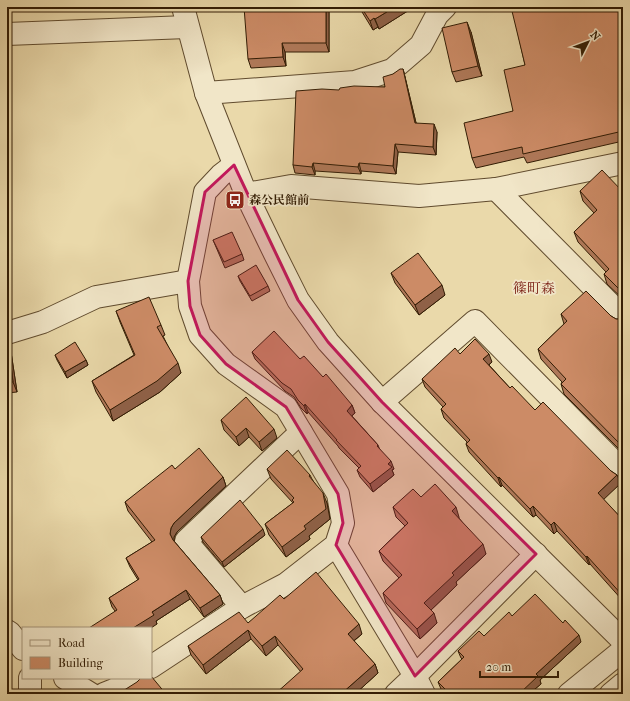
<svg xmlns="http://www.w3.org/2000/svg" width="630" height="701" font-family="'IM FELL French Canon','Noto Serif JP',serif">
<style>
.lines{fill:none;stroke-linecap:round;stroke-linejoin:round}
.minor-casing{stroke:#604b2e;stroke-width:24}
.minor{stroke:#f1e6c8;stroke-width:22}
.wall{fill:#af7858;stroke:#321c04}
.shaded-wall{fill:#8f6147;stroke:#321c04}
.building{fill:#cc8b66;stroke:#321c04}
.marked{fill:#c2185b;fill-opacity:0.2;stroke:#c2185b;stroke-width:3;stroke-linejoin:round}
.labels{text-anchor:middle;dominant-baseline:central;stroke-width:3.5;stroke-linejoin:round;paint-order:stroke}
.poi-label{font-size:12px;font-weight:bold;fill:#321c04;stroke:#f1e6c8;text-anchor:start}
.quarter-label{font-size:14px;fill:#7a1f14;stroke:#f1e6c8}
</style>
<rect width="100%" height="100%" fill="#ead9aa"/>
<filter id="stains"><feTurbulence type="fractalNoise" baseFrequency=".005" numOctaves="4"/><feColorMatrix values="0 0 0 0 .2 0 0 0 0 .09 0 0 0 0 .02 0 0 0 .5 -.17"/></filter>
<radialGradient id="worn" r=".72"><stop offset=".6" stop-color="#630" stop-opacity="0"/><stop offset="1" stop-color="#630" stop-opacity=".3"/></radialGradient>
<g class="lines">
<!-- minor casing -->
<g class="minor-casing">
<g id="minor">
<polyline points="183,7 206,93 246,194 275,254 298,300 328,342 382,402 623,641"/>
<polyline points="7,34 187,27"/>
<polyline points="206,93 355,82 392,70 421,45 437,15 445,7"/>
<polyline points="496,189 623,317"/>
<polyline points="246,194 291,186 419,196 496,189 623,163"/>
<polyline points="7,333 43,322 96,297 188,281"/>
<polyline points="382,402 475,321 623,471"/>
<polyline points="336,545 415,676 424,694"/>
<polyline points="242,607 186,541 301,432"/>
<polyline points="7,631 10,633 23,649"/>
<polyline points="151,667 242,607 286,584 336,545 343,523 338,494 286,407 226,364 200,335 190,306 188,281 205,192 221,175 234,165"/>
<polyline points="30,678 30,694"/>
<polyline points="65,678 91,694"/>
<polyline points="104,694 114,690 133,678"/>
<polyline points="396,694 415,676 536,554"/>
<polyline points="569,694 623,650"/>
<polyline points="611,694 623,684"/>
</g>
</g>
<!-- minor -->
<use href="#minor" class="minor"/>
</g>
<!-- wall -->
<g class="wall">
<polygon points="329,7 329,52 285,52 286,66 251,68 248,59"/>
<polygon points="359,7 414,7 379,29 378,27 373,30"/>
<polygon points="512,7 565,7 565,9 623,7 623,141 527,163 524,157 476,168 472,158 513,111 525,65"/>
<polygon points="471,32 482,76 456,82 452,72"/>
<polygon points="403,69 405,77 416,123 437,132 436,155 398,152 396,174 361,171 361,174 315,171 315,175 295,173 293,165 339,90 385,87 393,74"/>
<polygon points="580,191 623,192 623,299 607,284 604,274 606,272 578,242 574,232 594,213 583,201"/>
<polygon points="213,240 242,254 244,260 225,268"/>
<polygon points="391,273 445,295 419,315 395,283"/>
<polygon points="238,276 268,286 270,291 252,301 240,281"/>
<polygon points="116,311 161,325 165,335 163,336 181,373 160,392 113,421 96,392 92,381 134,355 120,322"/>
<polygon points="561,314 611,316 616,319 623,319 623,453 564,394 561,384 562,382 541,359 538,349 564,324"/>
<polygon points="7,342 11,352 17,392 7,393"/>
<polygon points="252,352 300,359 323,377 352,405 355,413 352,416 378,445 380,450 394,469 392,470 394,475 373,492 360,477 357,470 359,468 339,448 338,446 308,412 307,414 301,408 294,397 285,391 255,359"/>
<polygon points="460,354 492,362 489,365 510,388 535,410 611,471 617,475 621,483 603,499 623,520 623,601 590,564 589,565 557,531 554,534 536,515 533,517 502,485 501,487 469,452 466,444 467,442 444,418 441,409 443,407 425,387 422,379"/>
<polygon points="55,355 86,360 88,365 67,378 57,360"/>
<polygon points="221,420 277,438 262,451 249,437 239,446 224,430"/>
<polygon points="175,469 223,477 226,486 177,532 174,537 174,541 220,595 223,604 204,617 190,599 156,621 157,624 115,611 112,607 109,598 138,580 130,567 126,558 152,542 128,511 125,502"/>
<polygon points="267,469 310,475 312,479 327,503 330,519 309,536 310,539 286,557 269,535 265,524 293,503 271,479"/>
<polygon points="421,497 459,517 459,518 486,554 456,582 457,585 431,610 437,623 420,639 386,603 383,593 399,578 383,561 379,551 405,526 396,517 393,507"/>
<polygon points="265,535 224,567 203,542 201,537"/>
<polygon points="284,599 362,634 354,641 375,664 378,673 355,694 275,694 301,672 278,645 266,656 251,639 206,674 191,655 188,646 248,623"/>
<polygon points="512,616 581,642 540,680 541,684 529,694 446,694 441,689 438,682 462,659 461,658 458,651 484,636"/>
</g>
<!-- shaded-wall -->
<g class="shaded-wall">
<polygon points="326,7 329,7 329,52 326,43"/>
<polygon points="395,7 414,7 379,29 375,19"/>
<polygon points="374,18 378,27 373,30 370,21"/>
<polygon points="467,22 471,32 482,76 478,66"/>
<polygon points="282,43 285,52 286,66 283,57"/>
<polygon points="403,69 405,77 418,131 415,123"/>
<polygon points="434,124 437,132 436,155 433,147"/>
<polygon points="395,144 398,152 396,174 393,166"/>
<polygon points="313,163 315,171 315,175 312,167"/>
<polygon points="359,163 361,171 361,174 358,167"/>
<polygon points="442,285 445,295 419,315 415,305"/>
<polygon points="8,342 11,352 17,392 13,382"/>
<polygon points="489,354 492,362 486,367 483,359"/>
<polygon points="86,360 88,365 67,378 65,372"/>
<polygon points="178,363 181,373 160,392 113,421 110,410"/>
<polygon points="305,404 308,412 307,414 304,406"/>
<polygon points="352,405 355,413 349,418 347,411"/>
<polygon points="246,428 249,437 239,446 236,437"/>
<polygon points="274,429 277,438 262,451 259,442"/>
<polygon points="391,461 394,469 392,470 394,475 373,492 370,484"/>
<polygon points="617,475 621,483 601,502 598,493"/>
<polygon points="223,477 226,486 177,532 174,537 174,543 170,534 171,528 174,523"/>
<polygon points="499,477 502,485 501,487 498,478"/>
<polygon points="323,493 327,503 330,519 309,536 310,539 286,557 282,547 304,526"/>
<polygon points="533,506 536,515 533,517 530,509"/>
<polygon points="456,507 459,517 456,521 452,511"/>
<polygon points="554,522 557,531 554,534 551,525"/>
<polygon points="263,529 265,535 224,567 222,562"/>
<polygon points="483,544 486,554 456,582 457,585 428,613 424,603 452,573"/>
<polygon points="587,556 590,564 589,565 586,557"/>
<polygon points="186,590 190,599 156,621 157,624 151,628 133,628 152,612"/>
<polygon points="220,595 223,604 204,617 200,608"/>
<polygon points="434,613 437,623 420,639 417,629"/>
<polygon points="359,624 362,634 351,643 348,634"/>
<polygon points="248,630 251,639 206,674 203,665"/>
<polygon points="579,635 581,642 540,680 541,684 529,694 519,694 536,674"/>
<polygon points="275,636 278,645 266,656 262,646"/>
<polygon points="375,664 378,673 355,694 341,694"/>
</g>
<!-- building -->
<g class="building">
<polygon points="244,7 326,7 326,43 282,43 283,57 248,59"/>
<polygon points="361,7 395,7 375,19 374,18 370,21"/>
<polygon points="511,7 563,7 564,10 575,7 623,7 623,131 523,154 522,147 472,158 464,123 513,111 504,70 525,65"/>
<polygon points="467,22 478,66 452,72 442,28"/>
<polygon points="400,69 403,69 415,123 434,124 433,147 395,144 393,166 359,163 358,167 313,163 312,167 293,165 296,91 322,89 339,90 340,88 354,86 385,87 383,77 393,74"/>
<polygon points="602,170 623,192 623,293 604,274 609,269 574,232 597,210 580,191"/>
<polygon points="232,232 242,254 224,262 213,240"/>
<polygon points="418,253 442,285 415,305 391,273"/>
<polygon points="256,265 268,286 250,296 238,276"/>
<polygon points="586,291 611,316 616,319 623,319 623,447 561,384 566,379 538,349 567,321 561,314"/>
<polygon points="149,297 161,325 157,327 178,363 157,381 110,410 92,381 135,355 116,311"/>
<polygon points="274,331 300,359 304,356 323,377 326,374 352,405 347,411 378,445 377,446 391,461 388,464 392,467 370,484 357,470 361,466 336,440 337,440 305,404 304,406 298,400 291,389 282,383 252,352"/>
<polygon points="475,339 489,354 483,359 510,388 512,386 535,410 543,402 611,471 617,475 598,493 623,520 623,596 587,556 586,557 554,522 551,525 533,506 530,509 499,477 498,478 466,444 470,440 441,409 446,404 422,379 455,348 460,354"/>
<polygon points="7,342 8,342 13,382 7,382"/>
<polygon points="75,342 86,360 65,372 55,355"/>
<polygon points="246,397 274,429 259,442 246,428 236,437 221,420"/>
<polygon points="199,448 223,477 174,523 171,528 170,534 173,540 220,595 200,608 186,590 152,612 154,615 133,628 89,628 117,610 109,598 139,579 126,558 155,540 125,502 172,465 175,469"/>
<polygon points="287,450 310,475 309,476 323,493 326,509 304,526 306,529 282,547 265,524 294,502 292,500 294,498 267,469"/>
<polygon points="435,484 456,507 452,511 483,544 452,573 454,575 424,603 434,613 417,629 383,593 402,575 379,551 408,523 393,507 413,489 421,497"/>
<polygon points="240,500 263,529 222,562 201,537"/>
<polygon points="316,572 359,624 348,634 375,664 341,694 275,694 303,669 275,636 262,646 248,630 203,665 188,646 239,612 248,623 280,595 284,599"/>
<polygon points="535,594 563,623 565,620 579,635 536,674 538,676 519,694 450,694 438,682 464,657 458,651 479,631 484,636 509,612 512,616"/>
<polygon points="151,676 166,694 118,694 137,682 141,678 151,678"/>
<polygon points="72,692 76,694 50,694"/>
</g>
<!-- marked area -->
<path class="marked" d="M234,165L298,300L328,342L382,402L536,554L415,676L336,545L343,523L338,494L286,407L226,364L200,335L190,306L188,281L205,192Z"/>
<!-- icons -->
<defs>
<g id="bus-square" transform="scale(1)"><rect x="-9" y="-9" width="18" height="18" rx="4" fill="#8f2418" stroke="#f1e6c8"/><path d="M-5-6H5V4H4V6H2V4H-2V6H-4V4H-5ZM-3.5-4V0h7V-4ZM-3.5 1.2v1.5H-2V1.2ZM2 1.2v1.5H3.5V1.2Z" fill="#fff"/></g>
</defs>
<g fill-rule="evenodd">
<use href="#bus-square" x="235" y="200"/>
</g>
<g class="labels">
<!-- poi labels -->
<g class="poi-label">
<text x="249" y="200">森公民館前</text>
</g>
<!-- quarter labels -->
<g class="quarter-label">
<text x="534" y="288">篠町森</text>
</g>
</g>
<!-- margin -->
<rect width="630" height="701" fill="none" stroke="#ead9aa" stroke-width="24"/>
<rect x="8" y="8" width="614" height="685" fill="none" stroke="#321c04" stroke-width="2"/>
<rect x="12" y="12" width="606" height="677" fill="none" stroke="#321c04"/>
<!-- legend -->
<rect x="22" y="627" width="130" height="52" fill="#f1e6c8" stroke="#a5957a"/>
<rect x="30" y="640" width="20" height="6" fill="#f1e6c8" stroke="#a5957a"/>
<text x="58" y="647" font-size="12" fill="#321c04">Road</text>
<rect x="30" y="657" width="20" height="12" fill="#cc8b66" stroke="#a5957a"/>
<text x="58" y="667" font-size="12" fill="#321c04">Building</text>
<!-- north arrow -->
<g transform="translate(588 42) rotate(48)" stroke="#f1e6c8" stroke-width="3" paint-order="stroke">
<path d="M0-3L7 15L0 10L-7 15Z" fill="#321c04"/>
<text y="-6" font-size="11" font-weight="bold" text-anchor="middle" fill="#321c04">N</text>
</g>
<!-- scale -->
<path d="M480 671v6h78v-6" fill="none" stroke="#321c04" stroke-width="2"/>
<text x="486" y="671" font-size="12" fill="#321c04" stroke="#f1e6c8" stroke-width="3" paint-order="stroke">20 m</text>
<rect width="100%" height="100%" filter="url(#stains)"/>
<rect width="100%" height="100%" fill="url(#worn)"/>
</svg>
